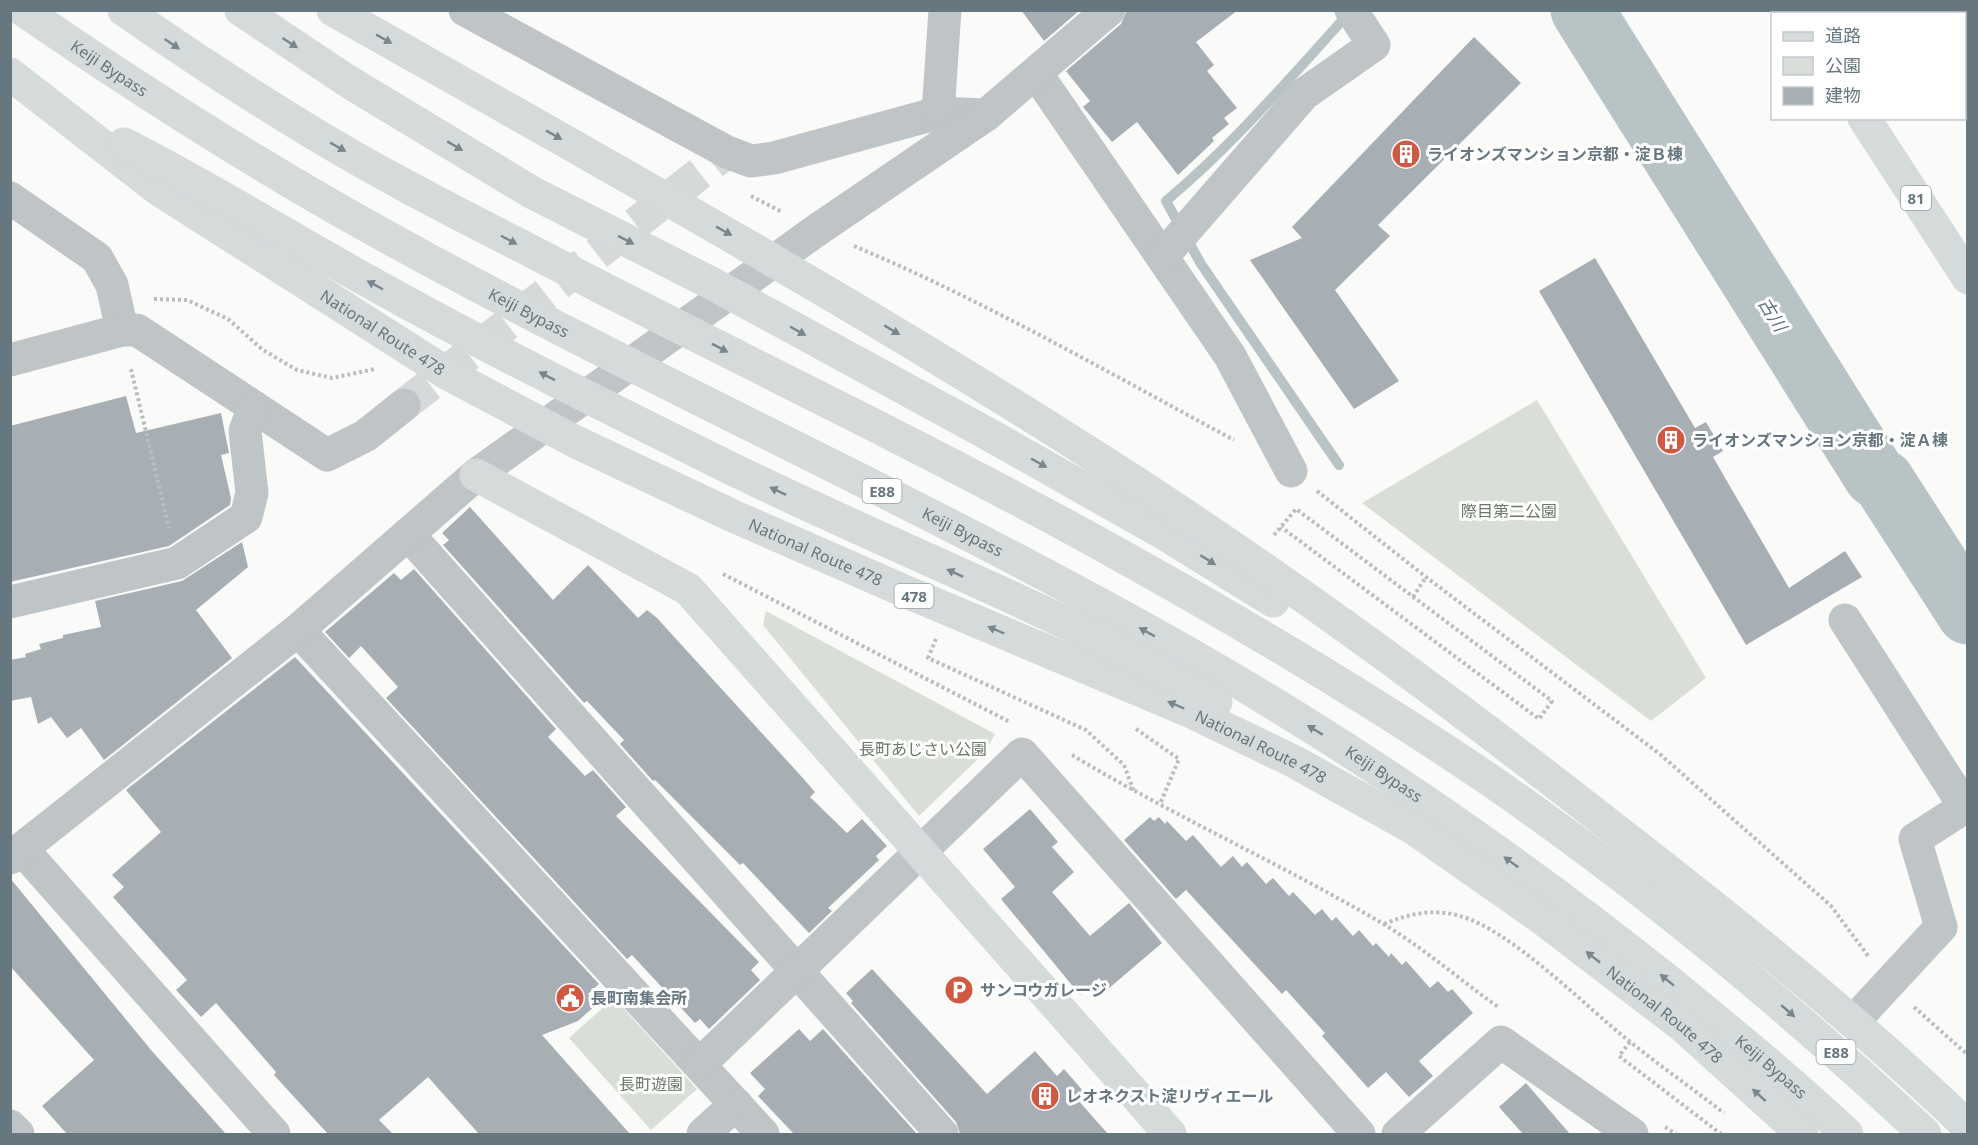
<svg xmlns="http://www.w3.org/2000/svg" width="1978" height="1145" font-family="'Noto Sans','Noto Sans JP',sans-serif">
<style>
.green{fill:#daded8}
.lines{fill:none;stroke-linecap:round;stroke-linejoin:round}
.stream{stroke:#b8c3c6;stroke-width:10}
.river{stroke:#b8c3c6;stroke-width:63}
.building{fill:#a7afb4}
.street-tunnel{stroke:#d5d9da;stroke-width:33;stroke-dasharray:33 16;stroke-linecap:butt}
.path{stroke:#babec0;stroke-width:4;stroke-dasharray:3 3;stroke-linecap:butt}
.street{stroke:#bfc4c7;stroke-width:33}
.secondary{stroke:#d5dadb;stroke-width:33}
.primary{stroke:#d5dadb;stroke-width:33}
.highway{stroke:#d5dadb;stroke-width:33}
.oneway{fill:#78868d}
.labels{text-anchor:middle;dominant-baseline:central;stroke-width:6;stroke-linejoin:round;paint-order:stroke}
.shield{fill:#fff;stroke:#95a0a5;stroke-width:1.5}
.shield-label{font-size:15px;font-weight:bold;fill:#67777f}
.street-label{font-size:16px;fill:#67777f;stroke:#fff}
.poi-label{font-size:16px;font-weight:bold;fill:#67777f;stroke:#fff;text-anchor:start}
.park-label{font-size:16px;fill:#6b7866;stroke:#fff}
.water-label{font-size:18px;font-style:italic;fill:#637579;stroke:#fff}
</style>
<rect width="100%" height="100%" fill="#fafaf8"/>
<!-- green -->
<g class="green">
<polygon points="1932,11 1967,11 1967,67 1965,62 1964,14 1933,13"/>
<polygon points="1537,400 1706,678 1651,721 1362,503"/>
<polygon points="766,611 995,734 985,752 919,816 763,625"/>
<polygon points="614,998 697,1089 651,1130 569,1038"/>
</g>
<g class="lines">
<!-- stream -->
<path class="stream" d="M1339,465L1201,264L1166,201C1234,144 1290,78 1349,13"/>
<!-- river -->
<polyline class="river" points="1582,10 1875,476 1883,481 1968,613"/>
</g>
<!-- building -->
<g class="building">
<polygon points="1021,10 1080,10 1044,41"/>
<polygon points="1127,10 1238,10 1196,42 1214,65 1207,71 1237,108 1224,118 1229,124 1212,138 1214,141 1178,175 1137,122 1112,142 1083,107 1090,101 1066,71 1121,24"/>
<polygon points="1474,37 1521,83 1378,225 1390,236 1335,290 1399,381 1354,409 1250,260 1302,238 1292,227"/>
<polygon points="1595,258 1695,428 1706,422 1723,451 1713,457 1789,588 1845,551 1862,577 1746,645 1539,291"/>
<polygon points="126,396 136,433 221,413 229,453 221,455 231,498 230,505 169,546 10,582 10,426"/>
<polygon points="470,507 553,600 588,565 638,618 647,610 657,618 801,776 815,792 810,797 847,833 862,819 887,846 876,856 879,860 828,908 832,911 809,933 743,863 740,865 655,780 653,781 620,744 624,740 587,701 584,703 443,545 449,540 442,533"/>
<polygon points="242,542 248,567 196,610 232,658 104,760 81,728 67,738 51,717 38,724 31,697 10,701 10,660 26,657 25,654 41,649 39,644 63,638 63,635 101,627 95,601 182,581"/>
<polygon points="414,569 556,729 548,737 585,776 593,770 626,807 616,816 759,962 751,970 760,980 709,1029 700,1019 695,1023 632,955 627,959 386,698 398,687 361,646 349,658 325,632 394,573 401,580"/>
<polygon points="295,657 599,984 588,994 597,1004 578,1021 542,1035 630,1134 479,1134 428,1077 379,1120 393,1134 328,1134 274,1075 276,1072 216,1003 201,1017 176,990 187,980 113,897 124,887 112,875 161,832 126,790"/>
<polygon points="1030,809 1058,842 1052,847 1074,872 1052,892 1090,936 1129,903 1162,943 1108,989 1099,978 1080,995 1001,899 1015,887 983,849"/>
<polygon points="1150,817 1154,821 1159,817 1165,824 1167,821 1186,841 1193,835 1221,867 1233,856 1242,867 1247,862 1266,884 1273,878 1289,896 1293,892 1315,915 1322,909 1332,921 1336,917 1353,936 1359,930 1373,946 1376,943 1389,957 1391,953 1402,965 1406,961 1430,988 1438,981 1448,992 1452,989 1473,1013 1419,1061 1433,1076 1409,1097 1386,1072 1368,1088 1322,1036 1325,1033 1286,990 1282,994 1186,890 1176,899 1124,840"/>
<polygon points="10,878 151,1050 226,1134 67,1134 42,1106 94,1060 10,966"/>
<polygon points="872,969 987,1094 1035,1051 1057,1076 1064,1069 1084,1092 1077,1099 1108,1134 960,1134 956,1122 851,1003 853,1001 846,993"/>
<polygon points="799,1029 810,1041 823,1029 917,1134 794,1134 758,1096 765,1089 750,1073"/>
<polygon points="1526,1083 1570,1134 1523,1134 1499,1107"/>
</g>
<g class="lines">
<!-- street-tunnel -->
<polyline class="street-tunnel" points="404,405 727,152"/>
<!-- path -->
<g class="path">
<polyline points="1910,10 1912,14"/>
<polyline points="1964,97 1968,102"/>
<polyline points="751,196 782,212"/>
<path d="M854,246C985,301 1109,373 1234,440"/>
<polyline points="154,299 187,300 228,319 263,350 297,370 332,378 375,369"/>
<polyline points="131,369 169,528"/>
<polyline points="1317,491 1426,577 1661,755 1831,906 1869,957"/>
<polyline points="1274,535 1296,509 1552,701 1539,719 1281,527"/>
<polyline points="723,574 1010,722"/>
<polyline points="1413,597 1426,577"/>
<polyline points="936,639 928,658 1086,730 1124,765 1134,792"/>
<polyline points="1136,729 1179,759 1160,804"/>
<path d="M1072,755C1172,815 1279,863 1380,922C1421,946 1459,979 1498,1007"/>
<path d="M1384,924C1409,914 1432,908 1460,916C1511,930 1585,1006 1629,1041C1660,1066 1693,1089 1724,1113"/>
<polyline points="1914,1007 1968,1055"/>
<polyline points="1630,1042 1619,1056 1721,1134"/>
<polyline points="1665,1127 1676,1134"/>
</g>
<!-- street -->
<g class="street">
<polyline points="465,10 727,152 751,161 774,158 938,113 986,115"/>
<polyline points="1036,73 1230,356 1291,471"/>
<polyline points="938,113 945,10"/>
<polyline points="10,198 97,258 112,285 122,330"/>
<polyline points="1163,256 1304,94 1374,45 1351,10"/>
<polyline points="10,360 122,330 137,330 327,455 365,436 404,405"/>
<polyline points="408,534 942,1134"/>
<polyline points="10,602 177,563 246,517 252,493 245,431 254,407"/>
<polyline points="1845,620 1965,807 1915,839 1941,927 1853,1022"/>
<polyline points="298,630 763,1134"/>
<polyline points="22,849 274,1134"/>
<polyline points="10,858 298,630 476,475 817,230 986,115 1109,10"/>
<polyline points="700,1064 1022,754 1359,1134"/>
<polyline points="10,1126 18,1134"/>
<polyline points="703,1134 736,1104"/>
<polyline points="1398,1134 1501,1042 1632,1134"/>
</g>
<!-- secondary -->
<polyline class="secondary" points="476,475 688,589 1170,1134"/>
<!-- primary -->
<g class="primary">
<polyline points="1794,10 1796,14"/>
<polyline points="1864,118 1968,278"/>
</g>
<!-- highway -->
<g class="highway">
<path id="s1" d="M23,10C148,96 276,177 409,249C674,394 952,516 1214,668C1372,760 1524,866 1667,980C1728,1030 1790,1080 1847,1134"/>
<path d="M124,10C183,51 242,90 303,127C376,172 453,211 529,250C716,348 907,438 1091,539C1229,615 1364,694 1494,783C1647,889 1790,1008 1925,1134"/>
<polyline points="241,10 349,82 533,193 711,283 988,434 1163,533 1273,601"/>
<path d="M333,10C591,156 849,299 1099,459C1278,573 1450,700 1617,831C1738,925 1857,1020 1968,1127"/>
<path id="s2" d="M10,74L158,189L448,374L576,442L733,516L909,593L1187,710L1295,762L1413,828L1540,917L1684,1027L1802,1134"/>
<path d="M124,144C207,186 285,235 366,280C480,344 598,403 716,461C880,543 1057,609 1216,702"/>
</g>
</g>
<!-- one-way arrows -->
<defs><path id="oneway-solid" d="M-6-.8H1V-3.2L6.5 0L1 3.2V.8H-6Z" transform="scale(1.5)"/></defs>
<g class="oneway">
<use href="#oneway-solid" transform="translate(384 39) rotate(29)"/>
<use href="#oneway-solid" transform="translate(290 43) rotate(33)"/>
<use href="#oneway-solid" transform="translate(172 44) rotate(34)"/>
<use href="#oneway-solid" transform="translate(554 135) rotate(29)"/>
<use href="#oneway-solid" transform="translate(455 146) rotate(31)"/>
<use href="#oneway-solid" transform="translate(338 147) rotate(29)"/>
<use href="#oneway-solid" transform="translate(724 231) rotate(29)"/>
<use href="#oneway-solid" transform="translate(509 240) rotate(28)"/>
<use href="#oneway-solid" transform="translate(626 240) rotate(27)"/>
<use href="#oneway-solid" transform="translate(375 285) rotate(-152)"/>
<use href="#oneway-solid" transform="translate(892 330) rotate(31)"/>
<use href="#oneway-solid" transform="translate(798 331) rotate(29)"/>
<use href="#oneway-solid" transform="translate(720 348) rotate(27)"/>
<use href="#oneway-solid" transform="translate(547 376) rotate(-153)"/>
<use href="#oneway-solid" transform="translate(1039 463) rotate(29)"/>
<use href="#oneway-solid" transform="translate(778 491) rotate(-155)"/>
<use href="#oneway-solid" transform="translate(1208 560) rotate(32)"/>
<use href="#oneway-solid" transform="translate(955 573) rotate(-155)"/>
<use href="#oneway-solid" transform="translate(996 630) rotate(-157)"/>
<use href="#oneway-solid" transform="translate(1147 632) rotate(-151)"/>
<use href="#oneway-solid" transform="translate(1176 705) rotate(-157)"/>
<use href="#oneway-solid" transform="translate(1315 730) rotate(-149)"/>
<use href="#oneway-solid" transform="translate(1511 862) rotate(-144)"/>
<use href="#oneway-solid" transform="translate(1593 957) rotate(-142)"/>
<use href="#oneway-solid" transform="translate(1667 980) rotate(-141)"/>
<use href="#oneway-solid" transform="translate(1788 1011) rotate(41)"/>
<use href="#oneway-solid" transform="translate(1759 1095) rotate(-138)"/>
</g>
<!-- icons -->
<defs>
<g id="building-disc" transform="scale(1.5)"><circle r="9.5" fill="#d05942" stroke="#fff"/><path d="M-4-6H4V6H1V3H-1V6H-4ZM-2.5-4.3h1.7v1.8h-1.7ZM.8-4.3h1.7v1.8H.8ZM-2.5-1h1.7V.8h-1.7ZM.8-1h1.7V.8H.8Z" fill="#fff"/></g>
<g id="parking-disc" transform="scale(1.5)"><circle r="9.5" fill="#d05942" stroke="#fff"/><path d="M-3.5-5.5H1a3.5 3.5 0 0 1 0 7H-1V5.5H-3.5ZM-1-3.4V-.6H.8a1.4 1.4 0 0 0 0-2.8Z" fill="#fff"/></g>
<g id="civic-disc" transform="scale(1.5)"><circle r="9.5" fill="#d05942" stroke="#fff"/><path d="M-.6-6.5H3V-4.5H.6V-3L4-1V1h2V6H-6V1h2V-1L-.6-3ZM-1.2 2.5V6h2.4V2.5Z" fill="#fff"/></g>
</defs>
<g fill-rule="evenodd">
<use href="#building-disc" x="1406" y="154"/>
<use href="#building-disc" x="1671" y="440"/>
<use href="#parking-disc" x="959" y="990"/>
<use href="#civic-disc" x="570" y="998"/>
<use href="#building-disc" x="1045" y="1096"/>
</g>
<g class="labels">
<!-- shield labels -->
<g class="shield">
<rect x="1901" y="186" width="30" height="24" rx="4.5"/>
<rect x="862.5" y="479" width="39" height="24" rx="4.5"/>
<rect x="894.5" y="584" width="39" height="24" rx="4.5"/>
<rect x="1816.5" y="1040" width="39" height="24" rx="4.5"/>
</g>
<g class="shield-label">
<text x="1916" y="198">81</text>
<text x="882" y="491">E88</text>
<text x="914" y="596">478</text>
<text x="1836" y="1052">E88</text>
</g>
<!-- street labels -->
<g class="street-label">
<text stroke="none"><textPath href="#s1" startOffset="104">Keiji Bypass</textPath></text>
<text stroke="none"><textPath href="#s1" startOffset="590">Keiji Bypass</textPath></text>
<text stroke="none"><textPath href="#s2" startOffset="454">National Route 478</textPath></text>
<text stroke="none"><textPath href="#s1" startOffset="1076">Keiji Bypass</textPath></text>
<text stroke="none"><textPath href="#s2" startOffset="940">National Route 478</textPath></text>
<text stroke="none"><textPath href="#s2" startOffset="1426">National Route 478</textPath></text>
<text stroke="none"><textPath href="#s1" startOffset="1562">Keiji Bypass</textPath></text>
<text stroke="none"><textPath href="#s2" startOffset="1912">National Route 478</textPath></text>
<text stroke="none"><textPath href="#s1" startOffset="2048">Keiji Bypass</textPath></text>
</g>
<!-- poi labels -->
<g class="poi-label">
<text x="1427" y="154">ライオンズマンション京都・淀Ｂ棟</text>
<text x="1692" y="440">ライオンズマンション京都・淀Ａ棟</text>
<text x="980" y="990">サンコウガレージ</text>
<text x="591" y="998">長町南集会所</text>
<text x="1066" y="1096">レオネクスト淀リヴィエール</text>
</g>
<!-- park labels -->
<g class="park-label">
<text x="1509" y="511">際目第二公園</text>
<text x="923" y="749">長町あじさい公園</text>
<text x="651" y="1084">長町遊園</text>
</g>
<!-- water labels -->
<g class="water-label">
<text transform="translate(1773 314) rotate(58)">古川</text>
</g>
</g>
<!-- border -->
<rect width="1978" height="1145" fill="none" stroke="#67777f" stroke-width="24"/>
<!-- legend -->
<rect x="1771" y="12" width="195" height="108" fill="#ffffff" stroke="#c2c9cc" stroke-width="1.5"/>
<rect x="1783" y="32" width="30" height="9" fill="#d5dadb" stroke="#c2c9cc" stroke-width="1.5"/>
<text x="1825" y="42" font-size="18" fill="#67777f">道路</text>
<rect x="1783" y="57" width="30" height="18" fill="#daded8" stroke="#c2c9cc" stroke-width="1.5"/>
<text x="1825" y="72" font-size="18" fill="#67777f">公園</text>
<rect x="1783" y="87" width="30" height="18" fill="#a7afb4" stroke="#c2c9cc" stroke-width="1.5"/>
<text x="1825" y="102" font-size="18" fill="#67777f">建物</text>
</svg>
